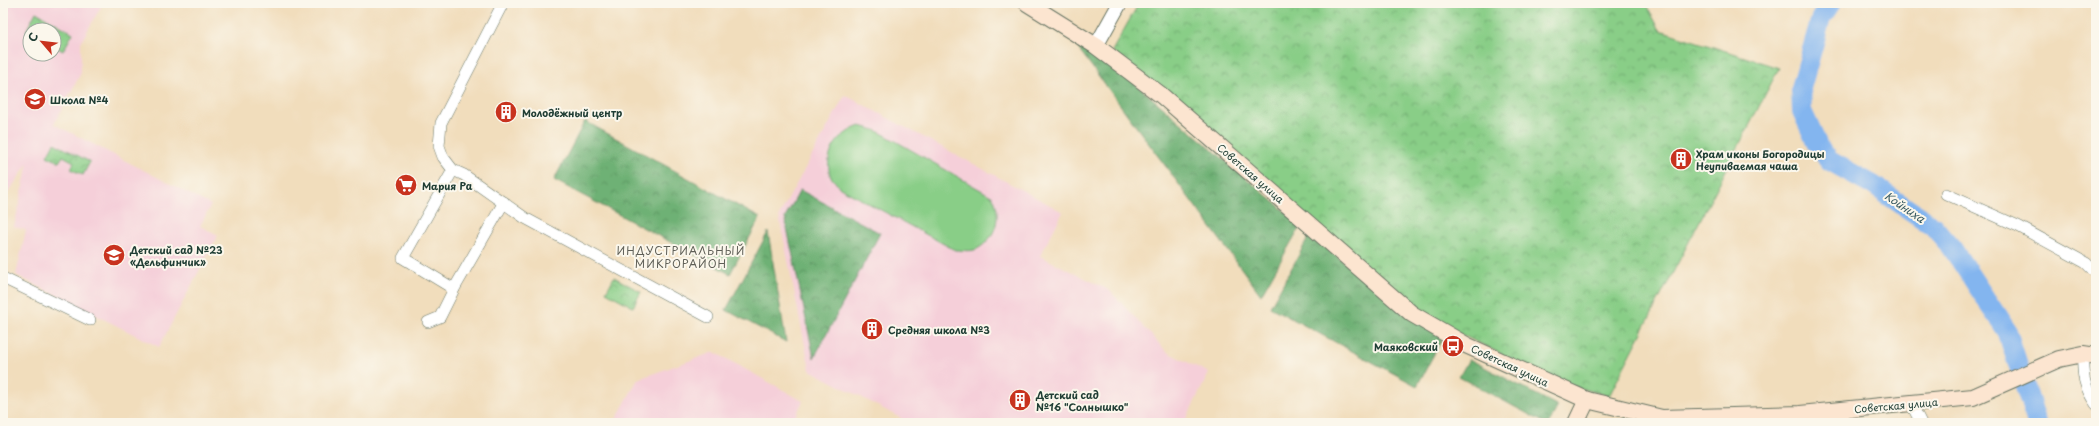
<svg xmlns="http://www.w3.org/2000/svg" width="2099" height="426" font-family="'Playpen Sans',sans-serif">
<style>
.built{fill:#f5cfd9;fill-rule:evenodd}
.forest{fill:url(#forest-crowns);stroke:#467754}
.park{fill:url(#park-crowns);stroke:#54865e}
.garden{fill:#89ce87;stroke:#54865e}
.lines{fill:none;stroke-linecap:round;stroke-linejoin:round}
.river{stroke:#83b5ef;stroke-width:20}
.minor-casing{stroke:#687564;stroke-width:12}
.tertiary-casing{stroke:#687564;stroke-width:16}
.secondary-casing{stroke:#687564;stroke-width:18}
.minor{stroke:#fff;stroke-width:11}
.tertiary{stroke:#fff;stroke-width:14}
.secondary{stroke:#fce5d0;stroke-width:16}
.labels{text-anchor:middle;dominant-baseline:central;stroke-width:4;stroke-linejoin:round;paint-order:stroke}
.poi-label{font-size:10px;font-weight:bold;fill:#1f3d34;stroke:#fbf7ec;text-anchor:start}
.street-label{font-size:10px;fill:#1f3d34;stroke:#fbf7ec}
.water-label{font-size:11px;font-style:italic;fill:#385b63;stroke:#fbf7ec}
.neighbourhood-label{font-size:11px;letter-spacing:1px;fill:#5f5f57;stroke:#fbf7ec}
</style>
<defs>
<pattern id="forest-crowns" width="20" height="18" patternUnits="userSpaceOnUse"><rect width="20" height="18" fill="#6eb174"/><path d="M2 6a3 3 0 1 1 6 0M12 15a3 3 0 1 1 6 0" fill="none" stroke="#5a9160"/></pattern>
<pattern id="park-crowns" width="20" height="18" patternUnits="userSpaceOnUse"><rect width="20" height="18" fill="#89ce87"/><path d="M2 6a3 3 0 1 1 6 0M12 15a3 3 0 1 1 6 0" fill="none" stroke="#6fa86f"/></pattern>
</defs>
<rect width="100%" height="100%" fill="#fbf7ec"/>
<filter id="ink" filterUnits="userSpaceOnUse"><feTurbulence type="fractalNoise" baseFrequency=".025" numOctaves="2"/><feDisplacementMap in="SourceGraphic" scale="8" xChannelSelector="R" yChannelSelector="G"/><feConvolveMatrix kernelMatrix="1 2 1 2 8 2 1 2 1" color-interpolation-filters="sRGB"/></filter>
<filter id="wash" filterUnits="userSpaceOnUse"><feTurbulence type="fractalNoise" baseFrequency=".012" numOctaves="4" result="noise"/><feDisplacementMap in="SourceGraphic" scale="16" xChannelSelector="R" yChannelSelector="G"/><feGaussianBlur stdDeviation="0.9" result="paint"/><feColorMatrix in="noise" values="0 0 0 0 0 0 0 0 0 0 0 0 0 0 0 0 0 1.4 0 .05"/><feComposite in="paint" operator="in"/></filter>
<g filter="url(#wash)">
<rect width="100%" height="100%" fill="#f1ddbc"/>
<!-- built -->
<g class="built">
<path d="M3,3H103L81,42V73L54,124L211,205L200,226L218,235L159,347L16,275L26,230L14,227L28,163L6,196L3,197ZM30,30H54V54H30Z"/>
<polygon points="845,95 1063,212 1040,256 1109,290 1167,352 1209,373 1184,423 956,423 953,421 952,423 910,423 810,370 779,216"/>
<polygon points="714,352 803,401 792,423 614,423 638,379"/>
</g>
<!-- forest -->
<g class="forest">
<polygon points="1085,45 1133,82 1301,225 1261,295 1078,48"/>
<polygon points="585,121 760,218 730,274 554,180"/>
<polygon points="800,190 880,233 814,358 785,218"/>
<polygon points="768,232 786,342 726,310"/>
<polygon points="1310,235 1442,339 1417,386 1270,307"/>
<polygon points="1469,359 1558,406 1549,423 1545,423 1459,377"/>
</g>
<!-- park -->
<g class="park">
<polygon points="1139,3 1645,3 1660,30 1779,68 1609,396 1561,383 1417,313 1112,51"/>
<polygon points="54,143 90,162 83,175 71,169 74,162 63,156 59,162 47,156"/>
<polygon points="614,277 641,292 633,307 606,292"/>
</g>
<!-- garden -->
<g class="garden">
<polygon points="36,12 73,33 63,51 54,46 54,30 30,30 30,33 26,31"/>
<path d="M860,126L875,130L885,135L993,197C1002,216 996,239 977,249C971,252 962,250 955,250L840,188C837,184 832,179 830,175C824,152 839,133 860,126Z"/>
</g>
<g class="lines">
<!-- river -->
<polyline class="river" points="1831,3 1821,18 1801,88 1802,111 1819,148 1830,161 1873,185 1933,226 1952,248 2007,331 2037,423"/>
</g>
</g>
<g filter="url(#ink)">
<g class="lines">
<!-- minor casing -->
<g class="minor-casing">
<g id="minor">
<polyline points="503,3 441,123 439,146 443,157 453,170 464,175 525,218 708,317"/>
<polyline points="453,170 403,258 454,289 504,202"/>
<polyline points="1946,194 2018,226 2086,263 2096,273"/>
<polyline points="3,278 90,320"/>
<polyline points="428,322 440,317 454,289"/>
<path d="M2083,354C2082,375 2084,387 2096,404"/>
<polyline points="1911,403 1921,423"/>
</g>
</g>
<!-- tertiary casing -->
<g class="tertiary-casing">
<polyline id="tertiary" points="1096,46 1120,3"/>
</g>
<!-- secondary casing -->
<g class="secondary-casing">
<g id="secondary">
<polyline points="1027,3 1096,46 1161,95 1412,314 1466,345 1587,400 1662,418 1800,414 1973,397 2059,359 2083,354 2096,356"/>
<polyline points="1576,423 1587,400"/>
</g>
</g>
<!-- minor -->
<use href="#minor" class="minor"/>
<!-- tertiary -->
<use href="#tertiary" class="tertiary"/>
<!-- secondary -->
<use href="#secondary" class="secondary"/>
</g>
</g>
<!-- icons -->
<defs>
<g id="school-disc" transform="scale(1.15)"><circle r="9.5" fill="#c8321e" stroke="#fbf7ec"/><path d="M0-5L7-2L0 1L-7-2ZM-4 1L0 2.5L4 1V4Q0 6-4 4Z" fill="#fff"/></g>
<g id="building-disc" transform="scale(1.15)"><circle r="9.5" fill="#c8321e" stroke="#fbf7ec"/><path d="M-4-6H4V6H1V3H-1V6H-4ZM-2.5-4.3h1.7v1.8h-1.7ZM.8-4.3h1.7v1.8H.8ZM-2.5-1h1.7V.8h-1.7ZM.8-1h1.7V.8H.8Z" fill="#fff"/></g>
<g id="supermarket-disc" transform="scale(1.15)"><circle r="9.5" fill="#c8321e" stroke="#fbf7ec"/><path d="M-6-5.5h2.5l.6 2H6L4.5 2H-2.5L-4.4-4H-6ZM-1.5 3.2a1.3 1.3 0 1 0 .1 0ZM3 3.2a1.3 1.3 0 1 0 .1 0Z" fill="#fff"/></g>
<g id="bus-disc" transform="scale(1.15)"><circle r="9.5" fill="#c8321e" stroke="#fbf7ec"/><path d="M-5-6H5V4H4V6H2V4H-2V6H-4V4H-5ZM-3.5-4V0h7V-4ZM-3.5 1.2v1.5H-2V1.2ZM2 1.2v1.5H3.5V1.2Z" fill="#fff"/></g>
</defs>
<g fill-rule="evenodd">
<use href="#school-disc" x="35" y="99"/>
<use href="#building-disc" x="506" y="112"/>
<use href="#building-disc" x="1681" y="159"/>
<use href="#supermarket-disc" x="406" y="185"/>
<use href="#school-disc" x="114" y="255"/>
<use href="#building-disc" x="872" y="329"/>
<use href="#bus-disc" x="1453" y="346"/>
<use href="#building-disc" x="1020" y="400"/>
</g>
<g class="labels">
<!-- poi labels -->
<g class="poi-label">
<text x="50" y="99">Школа №4</text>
<text x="522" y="112">Молодёжный центр</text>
<text x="1696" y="153">Храм иконы Богородицы<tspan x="1696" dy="12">Неупиваемая чаша</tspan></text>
<text x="422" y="185">Мария Ра</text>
<text x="130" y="249">Детский сад №23<tspan x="130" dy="12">«Дельфинчик»</tspan></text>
<text x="888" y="329">Средняя школа №3</text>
<text x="1438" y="346" text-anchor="end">Маяковский</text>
<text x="1036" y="394">Детский сад<tspan x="1036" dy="12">№16 "Солнышко"</tspan></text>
</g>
<!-- street labels -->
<g class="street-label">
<text transform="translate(1251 173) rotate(41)">Советская улица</text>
<text transform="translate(1510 365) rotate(25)">Советская улица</text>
<text transform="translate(1896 405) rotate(-5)">Советская улица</text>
</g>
<!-- water labels -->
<g class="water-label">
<text transform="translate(1905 207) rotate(34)">Койниха</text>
</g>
<!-- neighbourhood labels -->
<g class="neighbourhood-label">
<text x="681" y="250">ИНДУСТРИАЛЬНЫЙ<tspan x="681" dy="13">МИКРОРАЙОН</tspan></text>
</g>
</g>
<!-- margin -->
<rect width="2099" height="426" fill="none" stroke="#fbf7ec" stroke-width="16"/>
<!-- north arrow -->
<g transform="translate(42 42) rotate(298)"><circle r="19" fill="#fbf7ec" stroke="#a3ada2"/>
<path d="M0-3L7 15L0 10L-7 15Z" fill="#c8321e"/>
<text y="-6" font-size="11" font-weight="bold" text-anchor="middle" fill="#1f3d34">С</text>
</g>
</svg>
